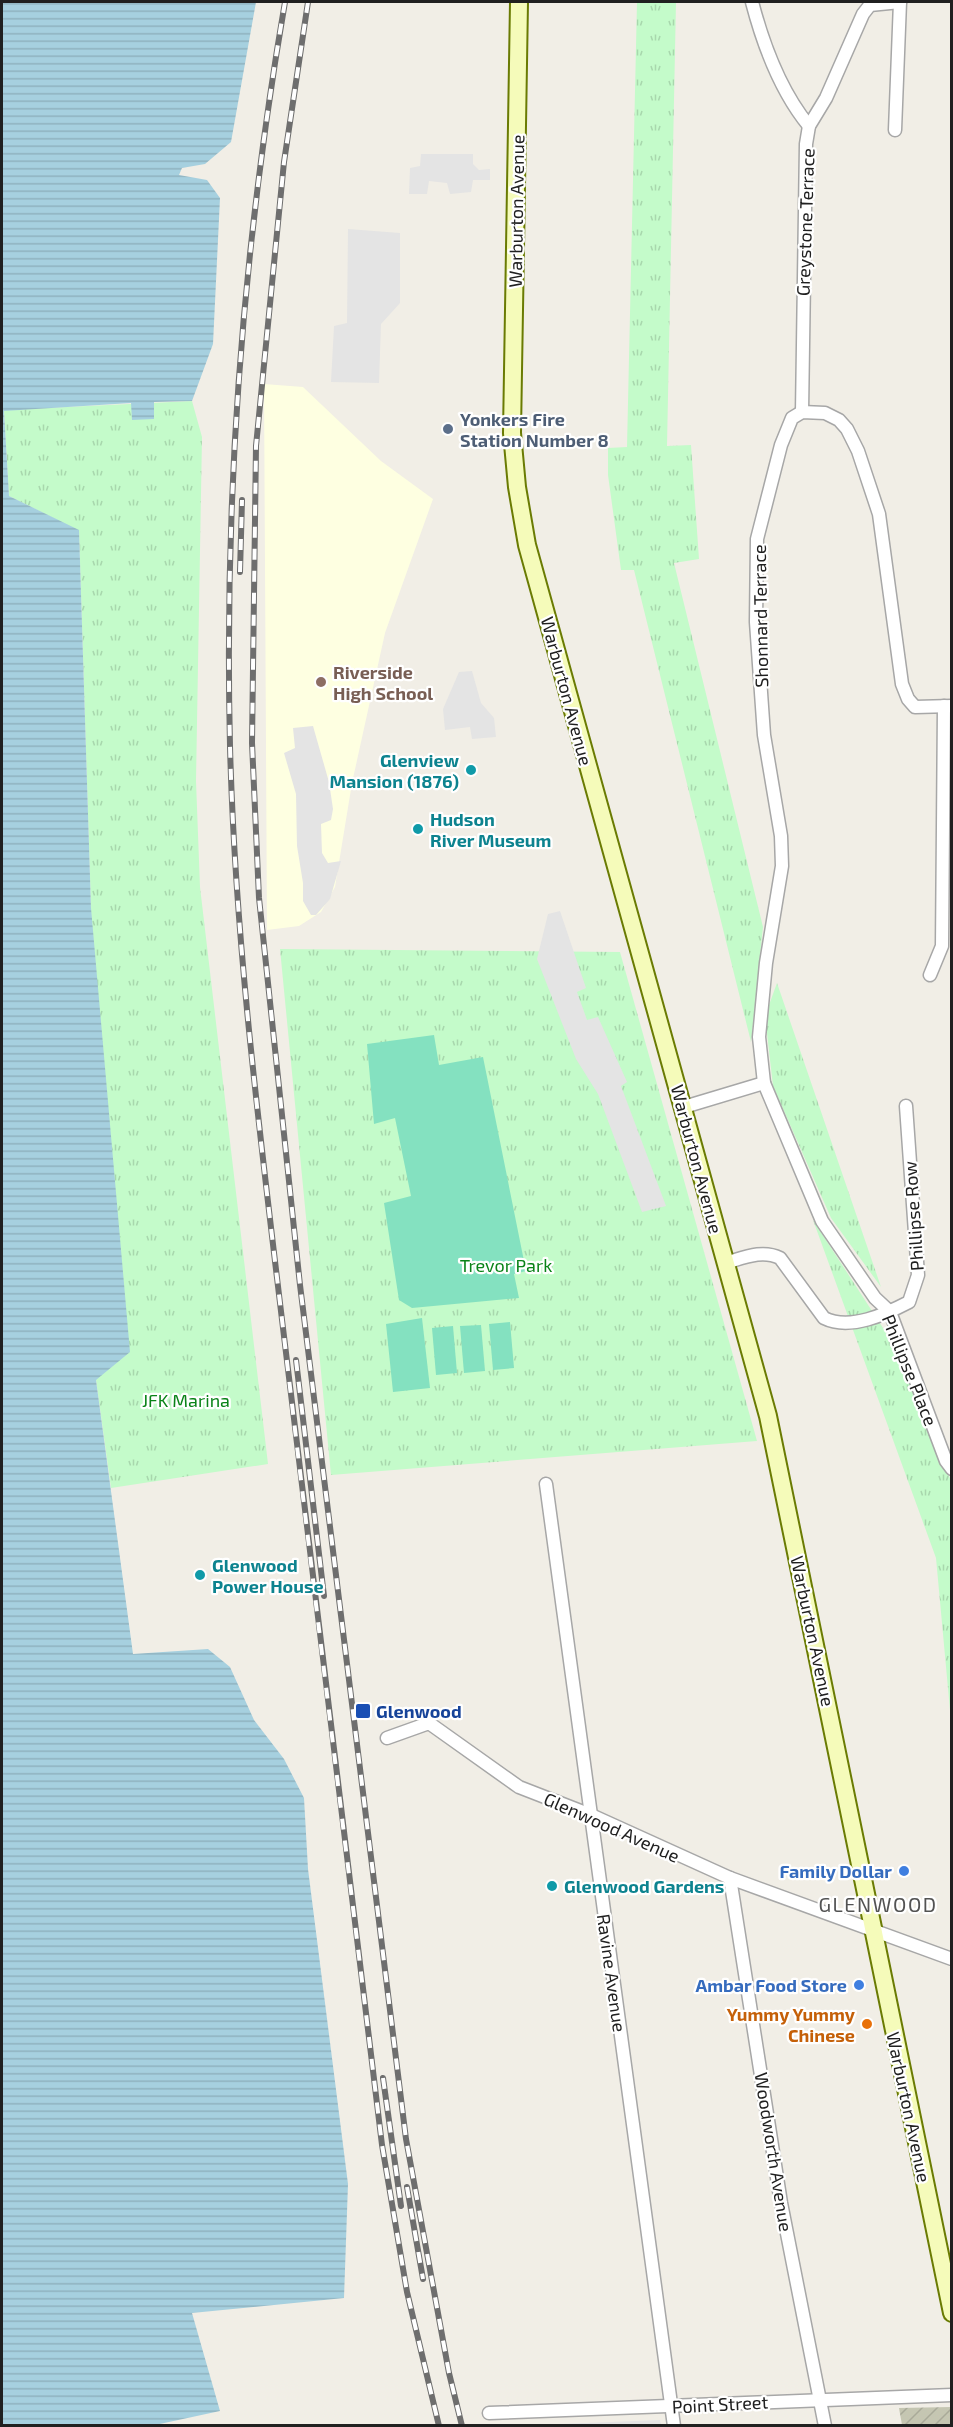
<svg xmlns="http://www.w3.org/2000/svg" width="953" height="2427" font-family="'Exo 2',sans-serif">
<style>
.education{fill:#feffe1}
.construction{fill:url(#construction-furrows)}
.park{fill:url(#park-tufts)}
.pitch{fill:#84e1c0}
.parking{fill:#e4e4e4}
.water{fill:url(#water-rules)}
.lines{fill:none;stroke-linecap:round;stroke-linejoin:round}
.street-casing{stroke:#a7a7a7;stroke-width:15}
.secondary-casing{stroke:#6a7b03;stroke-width:20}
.street{stroke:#fff;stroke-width:12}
.secondary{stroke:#f5fbba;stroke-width:16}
.rail-casing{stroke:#6e6e6e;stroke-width:6}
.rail{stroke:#fff;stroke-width:4;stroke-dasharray:11;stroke-linecap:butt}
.service-dot{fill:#5c6f8a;stroke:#fff;stroke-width:2}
.education-dot{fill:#8d6e63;stroke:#fff;stroke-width:2}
.culture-dot{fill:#0f9aa8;stroke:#fff;stroke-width:2}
.transit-dot{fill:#1a4fb4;stroke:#fff;stroke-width:2}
.shop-dot{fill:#3f7fe0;stroke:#fff;stroke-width:2}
.food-dot{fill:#e8710a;stroke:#fff;stroke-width:2}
.labels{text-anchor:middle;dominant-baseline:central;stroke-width:4.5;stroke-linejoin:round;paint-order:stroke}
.street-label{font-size:18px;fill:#202020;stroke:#fff}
.service-label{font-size:18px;font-weight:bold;fill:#4e5e75;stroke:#fff;text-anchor:start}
.education-label{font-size:18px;font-weight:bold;fill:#785e54;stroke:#fff;text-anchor:start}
.culture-label{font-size:18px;font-weight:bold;fill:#0d838f;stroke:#fff;text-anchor:start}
.park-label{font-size:18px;fill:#0a8318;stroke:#fff}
.transit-label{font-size:18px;font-weight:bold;fill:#164399;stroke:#fff;text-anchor:start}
.shop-label{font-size:18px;font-weight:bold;fill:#366cbe;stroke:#fff;text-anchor:end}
.food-label{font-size:18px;font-weight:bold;fill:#c56008;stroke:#fff;text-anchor:end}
.neighbourhood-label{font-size:20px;letter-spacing:1.5px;fill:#535353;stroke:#fff}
</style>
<defs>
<pattern id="construction-furrows" width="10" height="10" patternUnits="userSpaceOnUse" patternTransform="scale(1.5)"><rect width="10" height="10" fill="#c5c6b2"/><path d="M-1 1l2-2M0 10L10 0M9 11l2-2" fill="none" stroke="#a9aa99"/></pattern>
<pattern id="park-tufts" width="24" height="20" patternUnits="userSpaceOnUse" patternTransform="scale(1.5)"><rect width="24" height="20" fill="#c4fbca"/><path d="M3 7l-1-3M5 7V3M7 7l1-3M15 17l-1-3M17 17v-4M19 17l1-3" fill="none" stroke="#a8d7ad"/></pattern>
<pattern id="water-rules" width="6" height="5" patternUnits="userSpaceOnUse" patternTransform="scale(1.5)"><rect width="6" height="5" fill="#a6d0df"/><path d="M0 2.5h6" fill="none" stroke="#8fb2bf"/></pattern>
</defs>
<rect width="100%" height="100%" fill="#f1eee6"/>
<!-- education -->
<polygon class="education" points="264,384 303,387 381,461 433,499 385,633 352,783 335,887 321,912 299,926 267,930"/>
<!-- construction -->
<polygon class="construction" points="951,2407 951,2425 902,2425 899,2408"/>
<!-- park -->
<g class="park">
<polygon points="637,2 676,2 667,446 691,445 699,559 674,563 763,927 751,1042 634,570 621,570 608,475 608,448 627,447"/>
<polygon points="192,401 202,437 196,781 200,887 268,1464 111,1488 96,1380 91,908 79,531 9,496 4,410"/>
<polygon points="280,949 620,952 757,1441 331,1475"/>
<polygon points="777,983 881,1287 831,1218 773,1086 765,1016"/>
<polygon points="813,1220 896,1348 951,1481 951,1721 936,1558"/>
</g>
<!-- pitch -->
<g class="pitch">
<polygon points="434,1035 439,1065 483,1057 526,1271 514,1274 519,1298 412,1308 399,1300 384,1203 411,1196 395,1118 374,1124 367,1044"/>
<polygon points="422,1318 430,1388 393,1392 386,1324"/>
<polygon points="510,1322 514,1368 493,1370 489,1324"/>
<polygon points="481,1325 485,1371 464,1373 460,1326"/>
<polygon points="453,1326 457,1373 436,1375 432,1328"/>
</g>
<!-- parking -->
<g class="parking">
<polygon points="421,154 473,154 473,164 479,170 490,169 490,180 473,180 471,192 450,194 447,183 429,181 427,194 409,194 410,168 420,166"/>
<polygon points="348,229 400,233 400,303 381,324 379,383 331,382 334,326 347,323"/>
<polygon points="472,671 481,703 494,718 496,737 472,739 470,727 445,730 443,709 459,672"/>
<polygon points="313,726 329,782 333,809 331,820 321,824 322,853 328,863 341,861 330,899 316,915 311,915 303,901 303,883 297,846 296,794 284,753 295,748 293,728"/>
<polygon points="560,911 586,988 577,992 587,1020 598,1017 627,1082 621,1086 666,1206 642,1212 598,1094 576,1059 537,959 548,914"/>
<polygon points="660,2420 661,2425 535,2425"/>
</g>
<!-- water -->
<polygon class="water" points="2,2 256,2 231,142 205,164 182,168 179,175 207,180 220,198 213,344 192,401 154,402 154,419 132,420 131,403 4,411 9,496 79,530 91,908 130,1352 96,1380 133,1654 208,1649 230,1667 254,1720 284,1759 304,1798 308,1869 348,2184 344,2298 192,2313 220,2411 155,2425 2,2425"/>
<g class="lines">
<!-- street casing -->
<g class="street-casing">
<g id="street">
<path d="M752,2C763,44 781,92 809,126"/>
<polyline points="895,130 900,2"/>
<polyline points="802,412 806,144 809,126 826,98 863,14 870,5 900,2"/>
<polyline points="952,706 915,707 908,699 902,684 879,514 858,451 847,429 839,420 825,413 802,412 792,418 781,445 757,539 756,622 764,735 781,836 782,866 766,963 759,1037 764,1083 822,1221 875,1298 890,1312 946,1461 952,1469"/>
<polyline points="930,975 942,946 944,706"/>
<polyline points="684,1107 764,1083"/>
<path d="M725,1263C743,1258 762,1249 780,1258L824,1318C850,1331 886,1314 909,1302L918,1275L906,1106"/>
<polyline points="546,1484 674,2426"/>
<polyline points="387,1738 429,1723 519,1787 591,1815 730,1878 952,1959"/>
<polyline points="730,1878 781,2203 825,2426"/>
<polyline points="489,2413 952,2395"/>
</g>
</g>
<!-- secondary casing -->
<g class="secondary-casing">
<polyline id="secondary" points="519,2 512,433 517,487 527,545 768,1416 952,2313"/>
</g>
<!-- street -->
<use href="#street" class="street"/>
<!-- secondary -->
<use href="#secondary" class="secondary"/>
<!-- rail casing -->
<g class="rail-casing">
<g id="rail">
<path d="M285,2C243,246 224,498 230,746C235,941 260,1135 283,1328C315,1601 349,1873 382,2145L407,2292L439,2426"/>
<polyline points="308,2 284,162 256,446 252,743 259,898 300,1285 406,2139 449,2373 462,2426"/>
<polyline points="240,572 242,500"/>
<polyline points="296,1360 324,1596"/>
<polyline points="383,2078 401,2206"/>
<polyline points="407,2187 423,2279"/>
</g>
</g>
<!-- rail -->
<use href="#rail" class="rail"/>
</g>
<!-- markers -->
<circle class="service-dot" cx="448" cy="429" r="6"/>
<circle class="education-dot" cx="321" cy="682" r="6"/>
<g class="culture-dot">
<circle cx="471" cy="770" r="6"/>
<circle cx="418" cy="829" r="6"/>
<circle cx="200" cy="1575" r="6"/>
<circle cx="552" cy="1886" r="6"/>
</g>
<rect class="transit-dot" x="355" y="1703" width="16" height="16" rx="3"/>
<g class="shop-dot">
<circle cx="904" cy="1871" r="6"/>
<circle cx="859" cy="1985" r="6"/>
</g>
<circle class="food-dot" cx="867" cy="2024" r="6"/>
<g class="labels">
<!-- street labels -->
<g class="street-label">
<text transform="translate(516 211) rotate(-89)">Warburton Avenue</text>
<text transform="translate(805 222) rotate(-88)">Greystone Terrace</text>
<text transform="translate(760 616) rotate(-91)">Shonnard Terrace</text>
<text transform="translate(567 691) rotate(75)">Warburton Avenue</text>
<text transform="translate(697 1159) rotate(75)">Warburton Avenue</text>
<text transform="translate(913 1216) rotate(-94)">Phillipse Row</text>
<text transform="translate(910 1370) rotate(68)">Phillipse Place</text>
<text transform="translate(813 1631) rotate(78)">Warburton Avenue</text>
<text transform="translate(612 1827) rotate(24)">Glenwood Avenue</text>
<text transform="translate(612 1973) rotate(82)">Ravine Avenue</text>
<text transform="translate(909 2107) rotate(78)">Warburton Avenue</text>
<text transform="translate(774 2152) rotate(81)">Woodworth Avenue</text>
<text transform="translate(720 2404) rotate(-3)">Point Street</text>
</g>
<!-- service labels -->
<g class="service-label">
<text x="460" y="419">Yonkers Fire<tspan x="460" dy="21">Station Number 8</tspan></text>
</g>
<!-- education labels -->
<g class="education-label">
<text x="333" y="672">Riverside<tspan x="333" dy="21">High School</tspan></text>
</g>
<!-- culture labels -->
<g class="culture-label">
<text x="459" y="760" text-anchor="end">Glenview<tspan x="459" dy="21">Mansion (1876)</tspan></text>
<text x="430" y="819">Hudson<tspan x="430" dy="21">River Museum</tspan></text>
<text x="212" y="1565">Glenwood<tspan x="212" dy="21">Power House</tspan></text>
<text x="564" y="1886">Glenwood Gardens</text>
</g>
<!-- park labels -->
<g class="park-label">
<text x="506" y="1265">Trevor Park</text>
<text x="186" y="1400">JFK Marina</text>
</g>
<!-- transit labels -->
<g class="transit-label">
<text x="376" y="1711">Glenwood</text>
</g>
<!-- shop labels -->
<g class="shop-label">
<text x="892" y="1871">Family Dollar</text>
<text x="847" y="1985">Ambar Food Store</text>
</g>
<!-- food labels -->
<g class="food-label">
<text x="855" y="2014">Yummy Yummy<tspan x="855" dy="21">Chinese</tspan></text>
</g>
<!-- neighbourhood labels -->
<g class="neighbourhood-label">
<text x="878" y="1904">GLENWOOD</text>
</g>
</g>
<!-- border -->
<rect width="953" height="2427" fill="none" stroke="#202020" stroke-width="6"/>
</svg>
